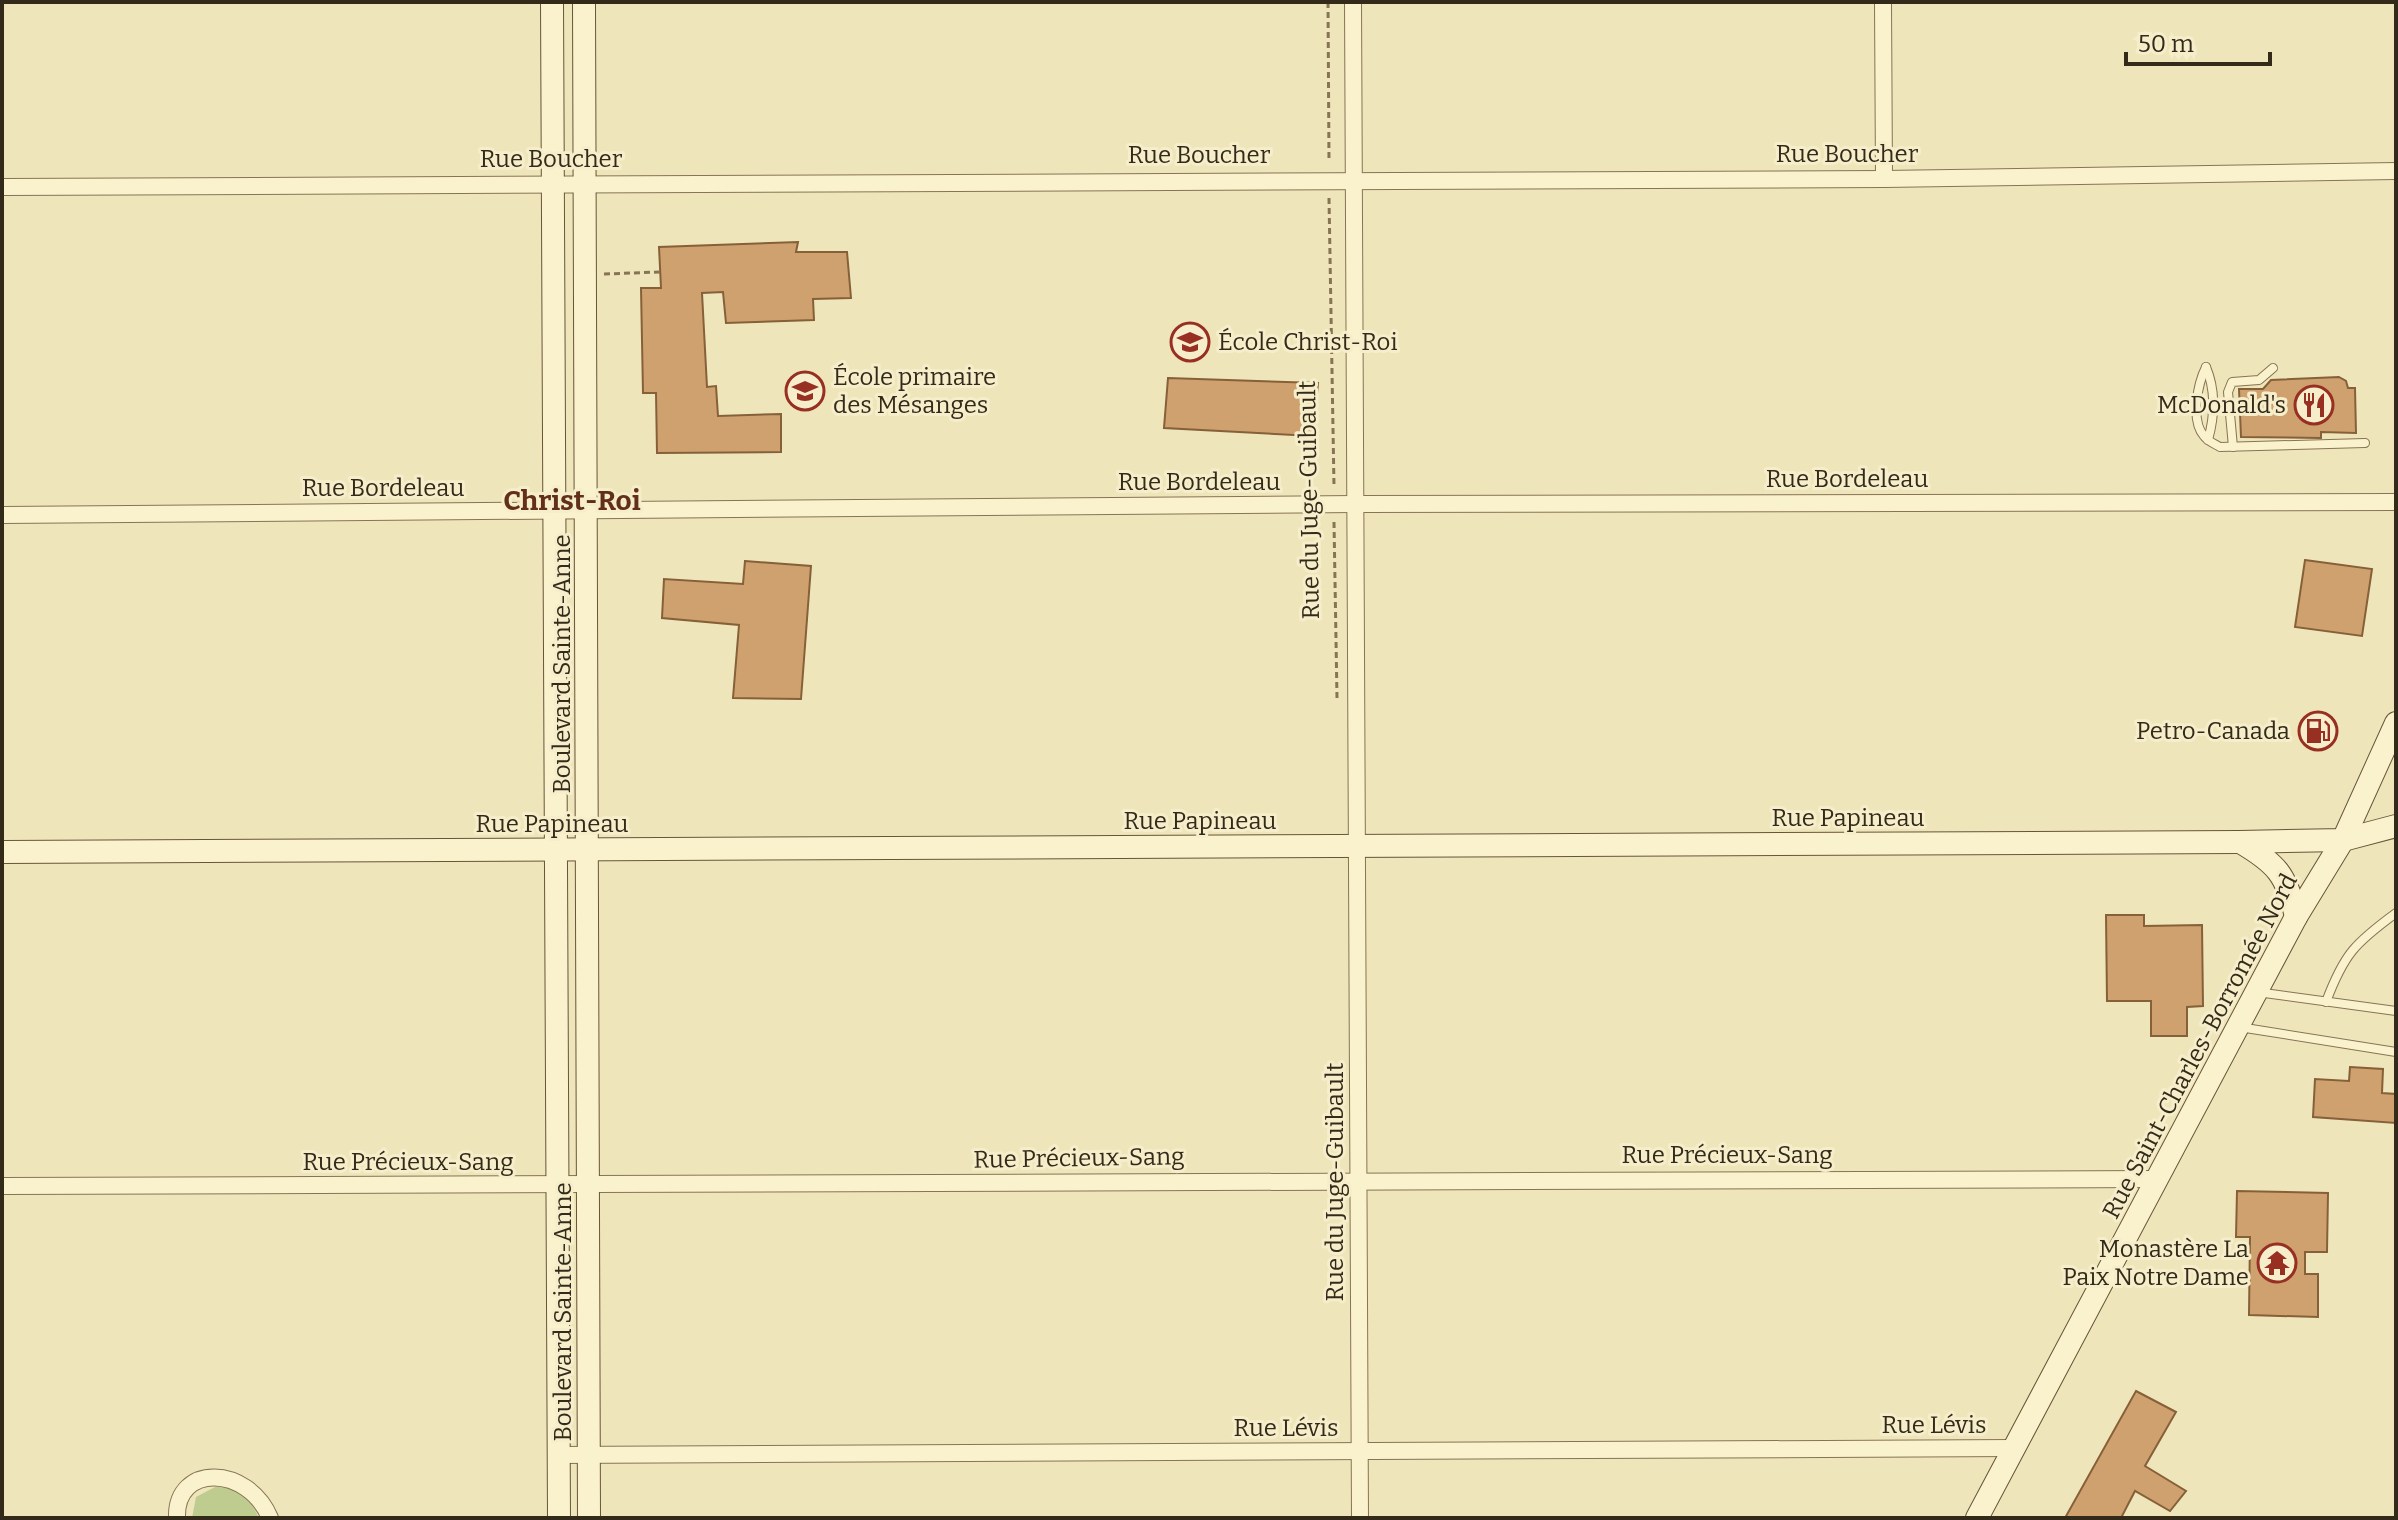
<svg xmlns="http://www.w3.org/2000/svg" width="2398" height="1520" font-family="Bitter,serif">
<style>
.grass{fill:#becc8f}
.building{fill:#cfa16f;stroke:#866039;stroke-width:2}
.lines{fill:none;stroke-linecap:round;stroke-linejoin:round}
.lane-casing{stroke:#867454;stroke-width:10}
.street-casing{stroke:#867454;stroke-width:18}
.secondary-casing{stroke:#675538;stroke-width:24}
.path{stroke:#867454;stroke-width:3;stroke-dasharray:6 4;stroke-linecap:butt}
.lane{stroke:#faf1cd;stroke-width:8}
.street{stroke:#faf1cd;stroke-width:16}
.secondary{stroke:#faf1cd;stroke-width:22}
.labels{text-anchor:middle;dominant-baseline:central;stroke-width:6;stroke-linejoin:round;paint-order:stroke}
.street-label{font-size:24px;fill:#342a1a;stroke:#f6eeca}
.poi-label{font-size:24px;fill:#342a1a;stroke:#f6eeca;text-anchor:end}
.quarter-label{font-size:28px;font-weight:bold;fill:#623018;stroke:#f6eeca}
</style>
<rect width="100%" height="100%" fill="#efe5ba"/>
<!-- grass -->
<polygon class="grass" points="234,1485 248,1496 259,1518 192,1518 196,1497 215,1487"/>
<!-- building -->
<g class="building">
<polygon points="798,242 796,252 847,252 851,298 813,299 814,320 726,323 723,292 702,293 707,387 716,386 718,416 781,414 781,452 657,453 656,393 643,393 641,288 661,288 659,247"/>
<polygon points="2339,377 2346,381 2348,388 2355,388 2356,433 2321,432 2321,438 2241,437 2239,389 2263,389 2271,380"/>
<polygon points="1168,378 1318,383 1313,436 1164,428"/>
<polygon points="2305,560 2372,569 2362,636 2295,627"/>
<polygon points="745,561 811,566 801,699 733,698 739,625 662,618 664,579 743,584"/>
<polygon points="2106,915 2144,915 2144,926 2202,925 2203,1006 2187,1007 2187,1036 2151,1036 2151,1001 2107,1001"/>
<polygon points="2350,1067 2383,1069 2382,1093 2396,1094 2396,1123 2313,1117 2315,1079 2349,1081"/>
<polygon points="2237,1191 2328,1193 2327,1252 2305,1252 2305,1274 2318,1274 2318,1317 2249,1315 2250,1237 2236,1237"/>
<polygon points="2136,1391 2176,1412 2145,1466 2186,1491 2170,1511 2135,1491 2121,1518 2065,1518"/>
</g>
<g class="lines">
<!-- lane casing -->
<g class="lane-casing">
<g id="lane">
<path d="M2206,367C2198,383 2190,420 2204,436C2207,441 2215,444 2220,447L2365,443"/>
<path d="M2206,367C2216,391 2215,415 2208,440"/>
<polyline points="2233,447 2228,392 2232,382 2259,380 2273,368"/>
<polyline points="2257,992 2396,1011"/>
<path d="M2326,1002C2344,954 2355,943 2396,913"/>
<polyline points="2239,1027 2396,1052"/>
</g>
</g>
<!-- street casing -->
<g class="street-casing">
<g id="street">
<polyline points="1353,2 1360,1518"/>
<polyline points="1883,2 1884,179"/>
<polyline points="2,187 1884,179 2396,171"/>
<polyline points="2,515 1356,504 2396,502"/>
<polyline points="2,1186 2157,1179"/>
<polyline points="558,1455 2014,1448"/>
<path d="M177,1518C175,1463 248,1465 270,1518"/>
</g>
</g>
<!-- secondary casing -->
<g class="secondary-casing">
<g id="secondary">
<polyline points="552,2 559,1518"/>
<polyline points="584,2 589,1518"/>
<path d="M2240,842C2276,863 2287,875 2296,917"/>
<polyline points="2,852 2239,842 2343,840 2396,826"/>
<polyline points="1977,1518 2296,917 2343,840 2396,723"/>
</g>
</g>
<!-- path -->
<g class="path">
<polyline points="1328,2 1329,162"/>
<polyline points="1329,198 1334,486"/>
<polyline points="604,274 660,272"/>
<polyline points="1334,522 1337,698"/>
</g>
<!-- lane -->
<use href="#lane" class="lane"/>
<!-- street -->
<use href="#street" class="street"/>
<!-- secondary -->
<use href="#secondary" class="secondary"/>
</g>
<!-- icons -->
<defs>
<g id="school-ring" transform="scale(2)"><circle r="9.5" fill="#f6eeca" stroke="#972f23" stroke-width="1.5"/><path d="M0-5L7-2L0 1L-7-2ZM-4 1L0 2.5L4 1V4Q0 6-4 4Z" fill="#972f23"/></g>
<g id="restaurant-ring" transform="scale(2)"><circle r="9.5" fill="#f6eeca" stroke="#972f23" stroke-width="1.5"/><path d="M-5-6h1v4h1v-4h1v4h1v-4h1v5L-1.5 .5V6h-2V.5L-5-1ZM5-6V6H3V1.5H1.5Q1.5-4 5-6Z" fill="#972f23"/></g>
<g id="fuel-ring" transform="scale(2)"><circle r="9.5" fill="#f6eeca" stroke="#972f23" stroke-width="1.5"/><path d="M-5.5-6h7V0h2V4h1.3V-2.5L3-4.5l.8-.8L6-3V5H2.5V1h-1V6h-7ZM-4.2-4.7v3.2H.2V-4.7Z" fill="#972f23"/></g>
<g id="temple-ring" transform="scale(2)"><circle r="9.5" fill="#f6eeca" stroke="#972f23" stroke-width="1.5"/><path d="M0-6L5-2H3V0L6.5 2.5H4V6H1.5V3h-3V6H-4V2.5H-6.5L-3 0V-2H-5Z" fill="#972f23"/></g>
</defs>
<g fill-rule="evenodd">
<use href="#school-ring" x="1190" y="342"/>
<use href="#school-ring" x="805" y="391"/>
<use href="#restaurant-ring" x="2314" y="405"/>
<use href="#fuel-ring" x="2318" y="731"/>
<use href="#temple-ring" x="2277" y="1263"/>
</g>
<g class="labels">
<!-- street labels -->
<g class="street-label">
<text x="1847" y="154">Rue Boucher</text>
<text x="1199" y="155">Rue Boucher</text>
<text x="551" y="159">Rue Boucher</text>
<text x="1847" y="479">Rue Bordeleau</text>
<text x="1199" y="482">Rue Bordeleau</text>
<text x="383" y="488">Rue Bordeleau</text>
<text transform="translate(1309 500) rotate(-91)">Rue du Juge-Guibault</text>
<text transform="translate(562 664) rotate(-90)">Boulevard Sainte-Anne</text>
<text x="1848" y="818">Rue Papineau</text>
<text x="1200" y="821">Rue Papineau</text>
<text x="552" y="824">Rue Papineau</text>
<text transform="translate(2200 1046) rotate(-62)">Rue Saint-Charles-Borromée Nord</text>
<text x="1727" y="1155">Rue Précieux-Sang</text>
<text transform="translate(1079 1158) rotate(-1)">Rue Précieux-Sang</text>
<text x="408" y="1162">Rue Précieux-Sang</text>
<text transform="translate(1335 1182) rotate(-90)">Rue du Juge-Guibault</text>
<text transform="translate(563 1312) rotate(-90)">Boulevard Sainte-Anne</text>
<text x="1934" y="1425">Rue Lévis</text>
<text x="1286" y="1428">Rue Lévis</text>
</g>
<!-- poi labels -->
<g class="poi-label">
<text x="1218" y="342" text-anchor="start">École Christ-Roi</text>
<text x="833" y="377" text-anchor="start">École primaire<tspan x="833" dy="28">des Mésanges</tspan></text>
<text x="2286" y="405">McDonald's</text>
<text x="2290" y="731">Petro-Canada</text>
<text x="2249" y="1249">Monastère La<tspan x="2249" dy="28">Paix Notre Dame</tspan></text>
</g>
<!-- quarter labels -->
<g class="quarter-label">
<text x="572" y="500">Christ-Roi</text>
</g>
</g>
<!-- border -->
<rect width="2398" height="1520" fill="none" stroke="#342a1a" stroke-width="8"/>
<!-- scale -->
<path d="M2126 52v12h144v-12" fill="none" stroke="#342a1a" stroke-width="4"/>
<text x="2138" y="52" font-size="24" fill="#342a1a" stroke="#f6eeca" stroke-width="6" paint-order="stroke">50 m</text>
</svg>
